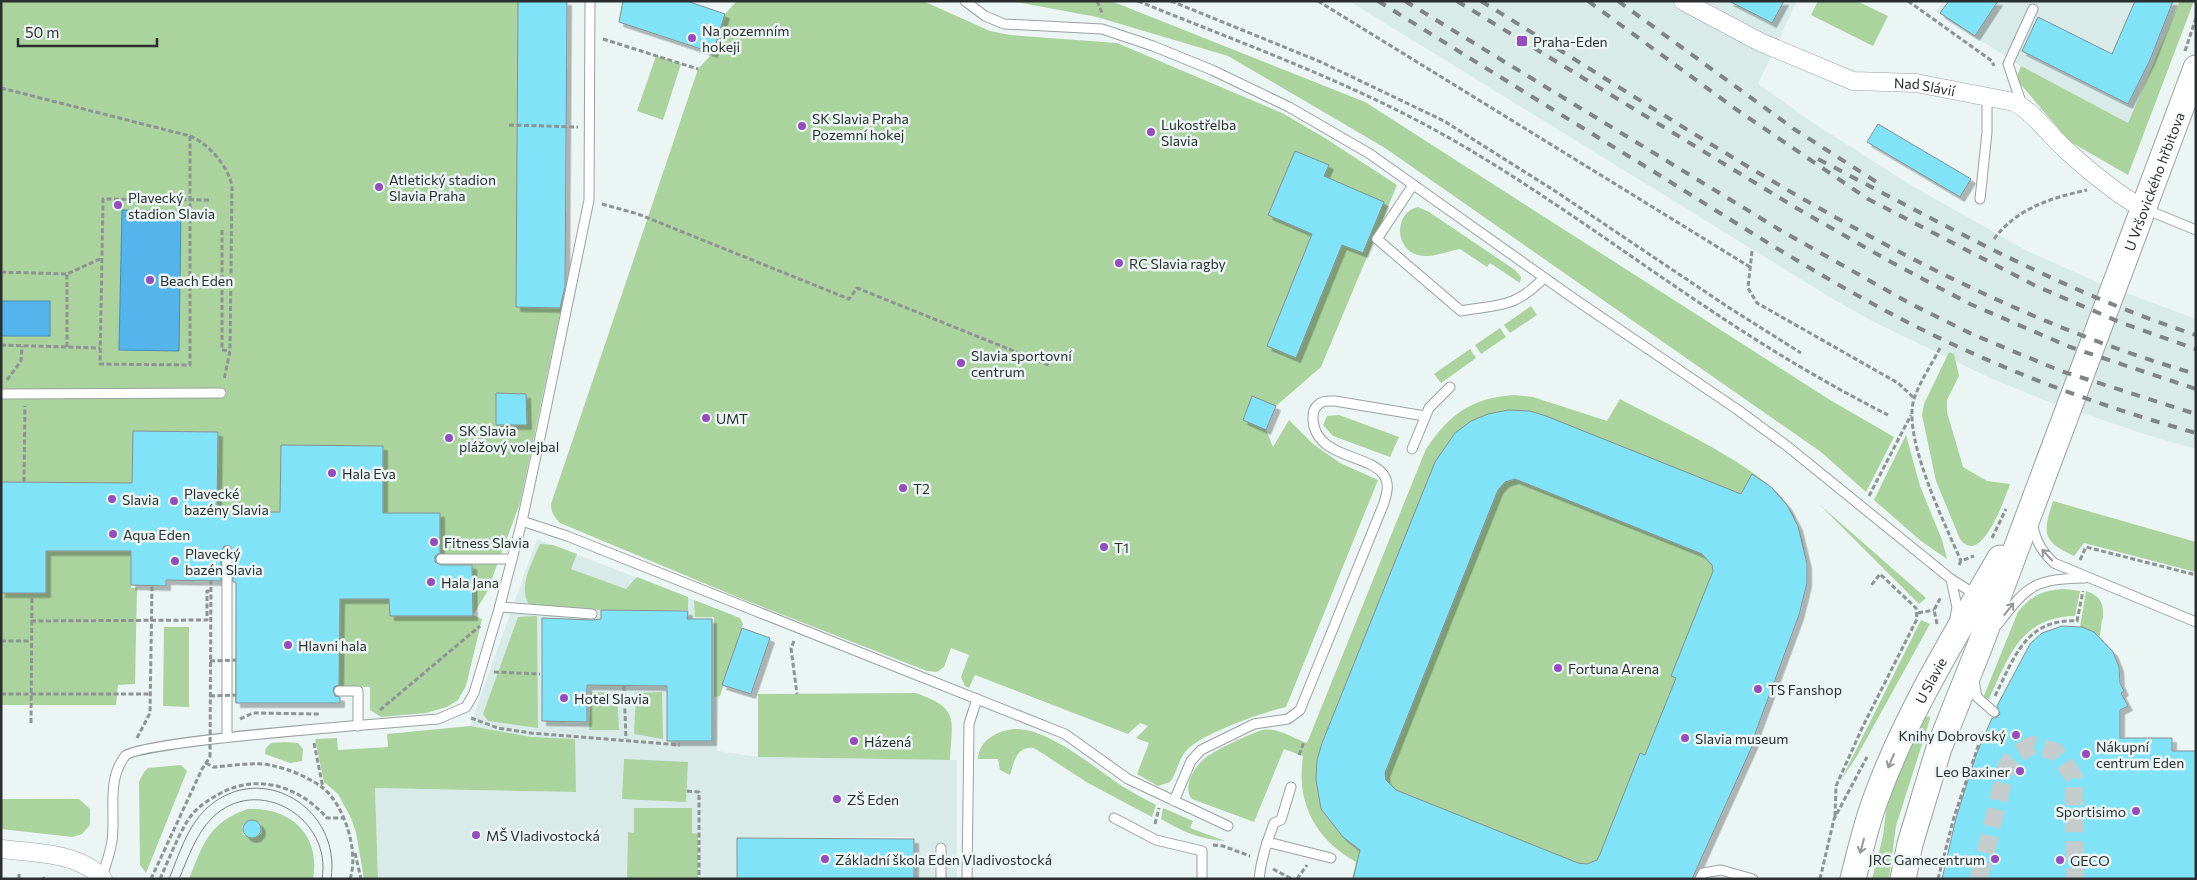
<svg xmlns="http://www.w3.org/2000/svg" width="2197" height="880" font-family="Commissioner,sans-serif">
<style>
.built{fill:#d8ebe8}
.green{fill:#abd39e;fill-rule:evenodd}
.water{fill:#54b4ec;stroke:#488cb3}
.building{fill:#80e3f8;stroke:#878f91;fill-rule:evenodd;filter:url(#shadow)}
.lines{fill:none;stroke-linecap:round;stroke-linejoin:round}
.street-tunnel{stroke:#c5cdcc;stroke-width:18;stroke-dasharray:18 9;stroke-linecap:butt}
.lane-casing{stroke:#99a2a1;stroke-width:11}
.street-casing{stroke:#99a2a1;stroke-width:19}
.secondary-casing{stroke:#99a2a1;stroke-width:27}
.path{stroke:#8d9493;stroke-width:3;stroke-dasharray:5 2.5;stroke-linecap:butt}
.lane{stroke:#fff;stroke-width:9}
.street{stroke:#fff;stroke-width:18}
.secondary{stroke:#fff;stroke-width:25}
.tram{stroke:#7f8584;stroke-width:1}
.rail{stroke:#7f8584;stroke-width:4;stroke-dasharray:9 9;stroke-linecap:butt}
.path-bridge{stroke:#8d9493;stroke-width:3;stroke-dasharray:5 2.5;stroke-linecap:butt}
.oneway{stroke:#959696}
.poi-dot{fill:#964cbe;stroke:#ebf5f4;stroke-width:2}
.labels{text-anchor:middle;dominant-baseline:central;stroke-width:5;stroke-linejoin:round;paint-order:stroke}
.poi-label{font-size:14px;fill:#2b2e2e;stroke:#ebf5f4;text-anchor:start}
.street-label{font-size:14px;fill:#2b2e2e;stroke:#ebf5f4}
</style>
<defs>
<filter id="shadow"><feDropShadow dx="4.5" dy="4.5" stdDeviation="0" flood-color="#0004"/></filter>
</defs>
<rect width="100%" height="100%" fill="#ebf5f4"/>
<!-- built -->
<g class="built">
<polygon points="1349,1 1797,1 1758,84 1815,124 1909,184 2027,251 2097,282 2196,319 2196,449 2144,434 2049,402 1988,377 1874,322 1833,299"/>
<polygon points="1944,1 2180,1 2128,123 2021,66 1936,12"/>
<polygon points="537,539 722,611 717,751 758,757 957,760 957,879 914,879 912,837 737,838 736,879 378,879 375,788 576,792 538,742 470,726"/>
</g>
<!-- green -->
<g class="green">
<polygon points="1,1 566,1 565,290 520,503 487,592 473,615 482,619 466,686 458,700 447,707 426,713 381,717 370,710 370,687 339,686 340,703 235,703 236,581 166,580 166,586 131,585 131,588 137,588 135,684 118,685 116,705 1,705"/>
<path d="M737,1H923L990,31L1010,35L1117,43L1282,113L1325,138L1397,185L1321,367L1276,406L1266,430L1273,447L1289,420L1312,443L1340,463L1378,480L1286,707C1264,712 1200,734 1186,751C1178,760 1177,773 1170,782L1158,786L1137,774L1149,743L1136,738L1148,726L1140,723L1128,734L975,675L969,688L965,686L961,677L969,655L951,648L944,667L937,672L927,671L742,599L560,523C554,516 551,513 551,504L698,69L713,53L725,14Z"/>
<polygon points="1010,1 1111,1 1365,102 1830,400 1894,437 1866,492 1821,452 1385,148 1228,56 1097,17"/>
<polygon points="1818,1 1857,1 1888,16 1873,46 1811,15"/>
<polygon points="2180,1 2194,1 2128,175 2069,141 2016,79 2021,66 2128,123"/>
<polygon points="656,56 681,64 663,120 637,111"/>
<path d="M1418,207L1429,212L1515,270L1521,277L1520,283L1490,263L1487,267L1460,249C1448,251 1430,259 1418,255C1394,249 1394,212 1418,207Z"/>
<polygon points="1531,306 1537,315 1510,333 1504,325"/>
<polygon points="1500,328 1506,337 1481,354 1475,345"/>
<polygon points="1470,349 1476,358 1441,383 1434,374"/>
<path d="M1949,352L1954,354L1959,376L1947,400V412L1963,467L1987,481L2010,484C2005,498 1981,568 1960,539L1936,481L1922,415L1924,404Z"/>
<path d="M1514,395L1533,397L1607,421L1620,399C1664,423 1759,465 1786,503C1802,525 1808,556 1806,582C1803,609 1790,637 1781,662C1755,736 1724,807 1692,879H1352L1356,862C1315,839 1296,803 1303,756L1284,749L1254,822L1192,799C1182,788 1194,767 1204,759C1211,752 1253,732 1263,730C1277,727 1294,739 1307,743L1426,449C1450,414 1471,398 1514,395Z"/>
<polygon points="1339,415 1399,437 1390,457 1333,436 1323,425 1327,416"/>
<polygon points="1906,435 1920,486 1942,540 1947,559 1921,541 1874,500"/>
<path d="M2053,501L2196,542V572L2084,543L2074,556C2041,541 2043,533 2053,501Z"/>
<polygon points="1819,504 1926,598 1919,604"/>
<path d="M540,544L553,545L577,554L571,569L626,589L637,577L688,597V610H599L529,604C518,586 532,563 540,544Z"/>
<path d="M2065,589L2080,591L2075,616C2021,617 2009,656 1989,699L1983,698L2018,612C2031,595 2044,590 2065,589Z"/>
<path d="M2086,591C2101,596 2104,604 2103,619H2102L2100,636L2080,627Z"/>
<polygon points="694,600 740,618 743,624 720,696 714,697 714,617 695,617"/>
<polygon points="537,616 538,728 488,721 483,714 518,617"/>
<polygon points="1921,620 1930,624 1857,756 1841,780"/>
<polygon points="164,627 189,627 189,707 163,706"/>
<polygon points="591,692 617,693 619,730 589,730"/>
<polygon points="662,692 663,739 634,734 636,693"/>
<path d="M916,693C960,709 952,718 950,760L758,757V694Z"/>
<polygon points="1929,716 1930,719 1896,826 1889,879 1872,879 1883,836 1887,803 1924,718"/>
<polygon points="470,726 531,737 575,739 576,792 375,788 378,879 364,879 356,832 351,818 338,794 324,782 315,739 337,738 338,750 388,747 387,734"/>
<path d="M1014,729C1047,727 1095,768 1122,786C1133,793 1145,799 1156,805L1152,817L1088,783L1034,748C1017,746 1014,761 1010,775L1000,770L998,759H978C979,740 997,731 1014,729Z"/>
<polygon points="286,742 298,743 303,749 302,761 290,763 265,754 266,748 271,743"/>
<polygon points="624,759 688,762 686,802 622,799"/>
<polygon points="181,765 187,771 146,873 140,865 139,782 144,772 148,768"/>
<polygon points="1,799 79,799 90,809 90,825 82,834 72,837 1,829"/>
<polygon points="634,808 692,808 692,833 698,834 698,879 627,879 628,832 634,833"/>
<path d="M1163,808L1193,821L1190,828L1225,841C1202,840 1181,831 1161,819Z"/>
<path d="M248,809C291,807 321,835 313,879H189C203,844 209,822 248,809ZM254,821L260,823L262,833L256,837L243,835L242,826Z"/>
</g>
<!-- water -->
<g class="water">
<polygon points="122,210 181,211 179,351 119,350"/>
<rect x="1" y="301" width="49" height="35"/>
</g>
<!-- building -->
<g class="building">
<polygon points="518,1 567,1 565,287 560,308 516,307"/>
<polygon points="623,1 687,1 725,14 713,53 619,22"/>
<polygon points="1729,1 1784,1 1772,23"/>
<polygon points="1949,1 1998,1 1975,36 1940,13"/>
<polygon points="2135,1 2173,1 2150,60 2128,104 2022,51 2038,17 2112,54"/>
<polygon points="1878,124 1971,179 1960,197 1867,142"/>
<polygon points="1295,151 1329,165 1324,176 1384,202 1363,253 1342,245 1296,358 1267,346 1312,234 1268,215"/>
<polygon points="496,393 526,394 527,425 496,425"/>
<polygon points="1252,396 1276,406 1266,430 1243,420"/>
<path d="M1508,410L1530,411L1546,416L1741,494L1752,474L1771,487L1787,505L1798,526L1807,564V583L1799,615L1752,742H1754L1692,879H1353L1360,850L1343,837L1321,809L1316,780L1317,760L1322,743L1435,462L1455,433L1471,421L1488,414ZM1515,479L1702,554L1712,565L1713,571L1671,676L1676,678L1645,755L1640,753L1600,854L1597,860L1587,864L1578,863L1396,790L1386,780L1385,773L1498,490L1505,482Z"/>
<polygon points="133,431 218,432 217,512 280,512 281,445 383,446 383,513 440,513 440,553 435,556 435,562 441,565 472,565 473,616 390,616 389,599 340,599 339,685 334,687 333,691 335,696 340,697 340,703 236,703 236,582 233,582 233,552 230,546 224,546 221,552 221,581 166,580 166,586 131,585 131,551 46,551 46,593 1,593 1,482 132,483"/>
<polygon points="601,610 688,611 687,619 712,619 712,741 667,741 667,686 587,685 587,722 542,721 542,618 592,620 601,619"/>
<polygon points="2062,626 2082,627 2094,632 2113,652 2119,667 2120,683 2124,691 2121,693 2128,706 2120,710 2120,738 2172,738 2172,751 2196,751 2196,879 1942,879 1956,818 1976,755 1992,718 1996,718 2000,714 1997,706 2030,644 2042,633"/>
<polygon points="742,628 770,638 751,694 722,685"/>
<circle cx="252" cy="829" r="9"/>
<polygon points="737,838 914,839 914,879 737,879"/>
</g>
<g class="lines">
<!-- street-tunnel -->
<polyline class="street-tunnel" points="1979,879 2007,765 2015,755 2032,745 2056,752 2074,777 2075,879"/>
<!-- lane casing -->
<g class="lane-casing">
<g id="lane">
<polyline points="965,1 985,16 1004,24 1102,29 1153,46 1212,70 1289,107 1370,154 1573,298 1738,410 1787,446 1951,579 1976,595"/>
<polyline points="2022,105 2008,64 2033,9"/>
<path d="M1413,185L1377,239L1461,311C1502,304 1514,308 1544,278"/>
<polyline points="1980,199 1987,132 1987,96"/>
<polyline points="2145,209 2196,230"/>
<polyline points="1,394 221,393"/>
<polyline points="1412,449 1429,408 1450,387"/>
<polyline points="522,521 567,536 1065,734 1128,779 1228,826"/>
<path d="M2033,525C2035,541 2042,552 2054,563L2196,622"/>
<polyline points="227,552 227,736"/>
<polyline points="441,559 512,559"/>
<polyline points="1951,579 1957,607 1955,618"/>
<polyline points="500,607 592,614"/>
<path d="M1998,624C2028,585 2034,579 2085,578"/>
<polyline points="1974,681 1977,697 1994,712"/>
<polyline points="339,691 358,691 358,726"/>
<path d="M1174,801L1191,761L1201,750L1254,724L1288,719L1300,710L1384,503C1387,493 1390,483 1383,474C1368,454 1316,458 1313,420C1313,415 1313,409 1317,406C1322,400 1328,401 1335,401L1425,416"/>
<polyline points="1114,818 1156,840 1202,851 1202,879"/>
<polyline points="1267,842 1331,858"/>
<path d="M102,878C105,866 110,854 112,841C116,813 106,781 125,756C137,741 400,722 438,719L466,707L474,693L499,609L522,521L542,428L589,200L590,1"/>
<polyline points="941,879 941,848"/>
<polyline points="967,879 969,724 977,699"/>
<path d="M1259,879C1261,859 1267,842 1274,823L1281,820L1291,787"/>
<polyline points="1700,879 1703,873 1721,870 1753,879"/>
</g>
</g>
<!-- street casing -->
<g class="street-casing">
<g id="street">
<path id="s1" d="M1683,1L1760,42L1853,81L1916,83L2014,102C2034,113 2048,133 2065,149C2088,170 2116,194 2144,209"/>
<path d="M1,849C34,853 79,852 103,879"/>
</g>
</g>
<!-- secondary casing -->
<g class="secondary-casing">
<g id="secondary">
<path id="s2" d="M1853,879C1860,852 1866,824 1876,798C1907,713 1955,636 2000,558"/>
<path id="s3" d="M1903,879L1910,844L1939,748L1979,648L2196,68"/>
</g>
</g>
<!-- path -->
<g class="path">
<polyline points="1097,1 1103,15"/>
<path d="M1138,1C1238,42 1340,78 1435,130C1535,185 1626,255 1721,317C1775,353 1831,386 1888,415"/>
<polyline points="1171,1 1321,62 1444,121 1555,191 1728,307 1801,353"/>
<polyline points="1318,1 1750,267"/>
<polyline points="1908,1 1992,61 1994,66"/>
<polyline points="603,39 698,69"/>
<polyline points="2185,51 2196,18"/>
<path d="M1,88L190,136C209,144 229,167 232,187L230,351L224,380"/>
<polyline points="509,125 578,127"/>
<polyline points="190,136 190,365 100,364 103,199 210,200"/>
<polyline points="602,204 638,214 849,299 857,288 1051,366"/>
<polyline points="222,230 222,350 230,351"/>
<path d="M1994,239C2017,208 2051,198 2087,190"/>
<polyline points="1752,251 1748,288 1757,303 1898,383 1914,398"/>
<polyline points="1,272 67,274 102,258"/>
<polyline points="1,345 100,348"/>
<polyline points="67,347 67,274"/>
<path d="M1940,348C1932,364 1920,381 1914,399C1902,437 1945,524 1961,561"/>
<polyline points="7,380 21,361 22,346"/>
<polyline points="24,482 25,406"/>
<polyline points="1869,496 1911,415"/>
<polyline points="1992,538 2006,509"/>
<polyline points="2080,560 2086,547 2196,575"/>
<polyline points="1959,565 1961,561 1974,556"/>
<polyline points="1918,613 1934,610"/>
<polyline points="31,621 207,620 207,591 211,591"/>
<polyline points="1937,624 1934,610 1941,597"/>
<polyline points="1,641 31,641"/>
<polyline points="794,641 791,648 797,694"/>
<polyline points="494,672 540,674"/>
<polyline points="624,686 626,739"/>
<polyline points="1,694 151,694"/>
<path d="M1995,696C2014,658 2026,618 2077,621L2083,591"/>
<polyline points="380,710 480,626"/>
<polyline points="471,718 498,728 531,733 680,745"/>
<polyline points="240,719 253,713 319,714"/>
<polyline points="31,723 32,593"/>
<polyline points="137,738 150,713 152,585"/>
<polyline points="314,743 323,788"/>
<polyline points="1299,755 1304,742"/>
<path d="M206,763L213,767C232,766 255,761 274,766C289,769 310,778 323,788C345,806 359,852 350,879"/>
<polyline points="687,791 699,792 699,879"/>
<polyline points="1835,816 1836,786 1863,726 1917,619 1916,608 1880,574 1870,587"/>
<polyline points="1155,824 1159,808"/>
<polyline points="1213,845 1223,846 1250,856"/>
<polyline points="355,853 361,879"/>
<polyline points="1273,869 1292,879"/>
<polyline points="43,877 44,879"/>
<polyline points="19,879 19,873"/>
<polyline points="151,879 202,769 210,757"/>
<path d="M160,879C169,859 177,838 188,820C195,809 204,803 214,797C253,772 297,784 327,818H343"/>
<polyline points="1297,879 1307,865"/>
<polyline points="1820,879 1834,819 1867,757"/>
<polyline points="1938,879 1954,817 1983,732"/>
</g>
<!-- lane -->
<use href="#lane" class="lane"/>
<!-- street -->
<use href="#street" class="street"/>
<!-- secondary -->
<use href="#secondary" class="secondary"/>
<!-- tram -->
<g class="tram">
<path d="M169,879C179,855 187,826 207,808C261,759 342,808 331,879"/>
<path d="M179,879C188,858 196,834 212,818C257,773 333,818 322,879"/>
</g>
<!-- rail -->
<g class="rail">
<path d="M1378,1C1471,59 1563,116 1656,173C1744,228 1832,285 1925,331C2012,374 2103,407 2196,433"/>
<polyline points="1405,1 1780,230 1911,304 1974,335 2061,371 2196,414"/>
<polyline points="1457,1 1798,209 1891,262 1970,304 2070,347 2196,389"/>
<path d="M1481,1C1710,142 1935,299 2196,374"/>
<polyline points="1588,1 1737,110 1868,199 2036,286 2122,323 2196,349"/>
<polyline points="1618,1 1794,129 1878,183"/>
<path d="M1818,159C1941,223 2063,292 2196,335"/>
</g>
<!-- path-bridge -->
<g class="path-bridge">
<polyline points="210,661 236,660"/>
<polyline points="210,696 236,695"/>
<polyline points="210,757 211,580"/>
</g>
</g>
<!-- one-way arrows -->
<defs><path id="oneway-shaft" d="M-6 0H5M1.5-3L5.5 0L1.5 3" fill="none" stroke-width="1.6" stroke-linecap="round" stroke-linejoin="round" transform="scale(1.25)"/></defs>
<g class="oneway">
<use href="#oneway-shaft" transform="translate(2047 555) rotate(-133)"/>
<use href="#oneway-shaft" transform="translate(2009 609) rotate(-52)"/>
<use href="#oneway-shaft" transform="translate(1891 761) rotate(113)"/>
<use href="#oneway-shaft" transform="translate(1862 846) rotate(105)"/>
</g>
<!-- markers -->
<g class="poi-dot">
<circle cx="692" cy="38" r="5"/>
<rect x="1516" y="35" width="12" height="12" rx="2.5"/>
<circle cx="802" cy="126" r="5"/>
<circle cx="1151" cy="132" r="5"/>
<circle cx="379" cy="187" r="5"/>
<circle cx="118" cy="205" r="5"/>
<circle cx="1119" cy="263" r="5"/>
<circle cx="150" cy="280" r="5"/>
<circle cx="961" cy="363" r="5"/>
<circle cx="706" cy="418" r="5"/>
<circle cx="449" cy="438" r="5"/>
<circle cx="332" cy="473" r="5"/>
<circle cx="903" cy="488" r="5"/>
<circle cx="112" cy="499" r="5"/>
<circle cx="174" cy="501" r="5"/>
<circle cx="113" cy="534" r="5"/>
<circle cx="434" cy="542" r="5"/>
<circle cx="1104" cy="547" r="5"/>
<circle cx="175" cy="561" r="5"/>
<circle cx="431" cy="582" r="5"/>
<circle cx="288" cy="645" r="5"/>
<circle cx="1558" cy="668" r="5"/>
<circle cx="1758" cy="689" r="5"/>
<circle cx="564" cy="698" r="5"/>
<circle cx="2016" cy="735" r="5"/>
<circle cx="1685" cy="738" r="5"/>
<circle cx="854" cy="741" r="5"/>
<circle cx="2086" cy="754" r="5"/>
<circle cx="2020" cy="771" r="5"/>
<circle cx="837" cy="799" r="5"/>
<circle cx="2136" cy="811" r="5"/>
<circle cx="476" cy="835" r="5"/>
<circle cx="825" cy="859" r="5"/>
<circle cx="1995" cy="859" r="5"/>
<circle cx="2060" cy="860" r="5"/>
</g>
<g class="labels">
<!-- poi labels -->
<g class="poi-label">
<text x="702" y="30">Na pozemním<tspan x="702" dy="16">hokeji</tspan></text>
<text x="1533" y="41">Praha-Eden</text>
<text x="812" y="118">SK Slavia Praha<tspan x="812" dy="16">Pozemní hokej</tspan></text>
<text x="1161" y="124">Lukostřelba<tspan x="1161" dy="16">Slavia</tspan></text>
<text x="389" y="179">Atletický stadion<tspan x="389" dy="16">Slavia Praha</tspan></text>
<text x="128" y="197">Plavecký<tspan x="128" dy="16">stadion Slavia</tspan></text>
<text x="1129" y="263">RC Slavia ragby</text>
<text x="160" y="280">Beach Eden</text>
<text x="971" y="355">Slavia sportovní<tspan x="971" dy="16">centrum</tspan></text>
<text x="716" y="418">UMT</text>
<text x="459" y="430">SK Slavia<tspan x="459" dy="16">plážový volejbal</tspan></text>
<text x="342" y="473">Hala Eva</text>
<text x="913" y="488">T2</text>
<text x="184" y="493">Plavecké<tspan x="184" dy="16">bazény Slavia</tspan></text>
<text x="122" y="499">Slavia</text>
<text x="123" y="534">Aqua Eden</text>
<text x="444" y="542">Fitness Slavia</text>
<text x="1114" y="547">T1</text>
<text x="185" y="553">Plavecký<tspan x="185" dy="16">bazén Slavia</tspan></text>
<text x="441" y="582">Hala Jana</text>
<text x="298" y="645">Hlavni hala</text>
<text x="1568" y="668">Fortuna Arena</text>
<text x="1768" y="689">TS Fanshop</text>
<text x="574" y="698">Hotel Slavia</text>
<text x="2006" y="735" text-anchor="end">Knihy Dobrovský</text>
<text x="1695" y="738">Slavia museum</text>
<text x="864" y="741">Házená</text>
<text x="2096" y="746">Nákupní<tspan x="2096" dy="16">centrum Eden</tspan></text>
<text x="2010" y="771" text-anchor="end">Leo Baxiner</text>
<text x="847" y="799">ZŠ Eden</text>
<text x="2126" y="811" text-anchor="end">Sportisimo</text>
<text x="486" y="835">MŠ Vladivostocká</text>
<text x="835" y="859">Základní škola Eden Vladivostocká</text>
<text x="1985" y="859" text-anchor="end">JRC Gamecentrum</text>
<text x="2070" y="860">GECO</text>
</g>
<!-- street labels -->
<g class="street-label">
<text stroke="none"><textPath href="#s1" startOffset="260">Nad Slávií</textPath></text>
<text stroke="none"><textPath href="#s3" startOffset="742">U Vršovického hřbitova</textPath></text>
<text stroke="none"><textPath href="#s2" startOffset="214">U Slavie</textPath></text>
</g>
</g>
<!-- border -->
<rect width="2197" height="880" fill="none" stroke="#2b2e2e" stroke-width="5"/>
<!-- scale -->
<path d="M18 38v8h139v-8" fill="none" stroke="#2b2e2e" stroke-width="2.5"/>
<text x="25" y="38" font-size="15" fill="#2b2e2e" stroke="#ebf5f4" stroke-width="4" paint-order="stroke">50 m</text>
</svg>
